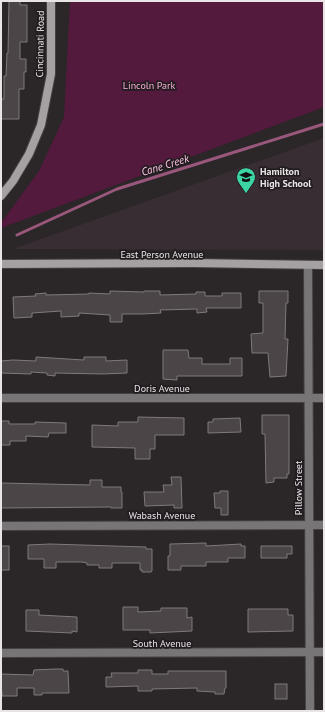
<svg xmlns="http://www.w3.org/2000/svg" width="325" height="712" font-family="'PT Sans',sans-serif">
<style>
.built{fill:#382d33}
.green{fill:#541a3d}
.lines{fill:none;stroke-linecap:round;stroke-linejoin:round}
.stream{stroke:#99577b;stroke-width:3}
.building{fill:#4b4548;stroke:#7f797c}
.street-casing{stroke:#464143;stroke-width:10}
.secondary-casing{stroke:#464143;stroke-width:10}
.street{stroke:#787576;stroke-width:8}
.secondary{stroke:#a5a1a3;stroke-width:8}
.labels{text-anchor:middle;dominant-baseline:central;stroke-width:3.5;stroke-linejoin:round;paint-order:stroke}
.street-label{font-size:10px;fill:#e9e5e7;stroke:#211c1f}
.park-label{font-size:10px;fill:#fdafd8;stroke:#211c1f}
.poi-label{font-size:10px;font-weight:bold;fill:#e9e5e7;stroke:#211c1f;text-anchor:start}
.water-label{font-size:11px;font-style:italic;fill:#fec3e1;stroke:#211c1f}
</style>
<rect width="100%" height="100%" fill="#2b2628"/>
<!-- built -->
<polygon class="built" points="324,138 324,250 13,249"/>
<!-- green -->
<polygon class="green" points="70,1 324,1 324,107 1,228 1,223 39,171 64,117"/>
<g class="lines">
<!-- stream -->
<polyline class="stream" points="17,235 117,189 324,124"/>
</g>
<!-- building -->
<g class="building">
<polygon points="9,1 20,1 20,5 27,5 27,42 20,42 20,59 26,59 26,72 24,72 24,89 19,89 19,119 1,119 1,99 4,99 4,76 6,76 7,53 8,53"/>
<polygon points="110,291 144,292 144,291 160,291 160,295 196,294 196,292 205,292 205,296 222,296 222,293 241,293 241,308 206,308 207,312 197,313 197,309 160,310 161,313 143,314 122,314 122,322 110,322 110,315 79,313 79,316 61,317 61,311 32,313 32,317 14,318 13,297 36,296 35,294 46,293 46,295 89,294 89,293 110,294"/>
<polygon points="259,291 288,291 288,303 286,303 285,339 288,339 286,376 270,377 268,353 252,353 251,334 263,333 263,303 259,303"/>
<polygon points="163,350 188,350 189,358 202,358 202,364 230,364 230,358 242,358 242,376 177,376 177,380 163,379"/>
<polygon points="36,357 84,360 84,357 106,357 106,361 127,360 127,373 102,374 55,373 55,376 47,375 47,373 31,372 31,374 1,373 1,361 13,360 36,361"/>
<polygon points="262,415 289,415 289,474 287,474 287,478 274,478 274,482 266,483 265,434 262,434"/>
<polygon points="138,417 184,418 184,435 155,435 155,449 150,449 150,459 135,459 135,448 92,447 92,425 118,426 118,422 138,422"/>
<polygon points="240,418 241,432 208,433 208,422 213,422 213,419"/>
<polygon points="1,421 9,421 9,424 35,424 35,422 66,423 66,433 49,433 48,437 26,436 26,441 10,441 10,445 1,445"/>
<polygon points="171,477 181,477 182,508 174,508 174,505 145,506 144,492 164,492 163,485 172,485"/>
<polygon points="90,480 102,480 102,487 121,487 121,492 122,492 122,508 111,508 111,507 1,508 1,483 90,485"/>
<polygon points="220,491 228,491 228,515 221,515 221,508 215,508 214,493 220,493"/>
<polygon points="206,543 206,546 241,544 241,546 245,546 245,558 228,558 228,562 206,562 206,566 181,566 181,570 168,570 168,556 170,556 170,544"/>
<polygon points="50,544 146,547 146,549 152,549 152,571 151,572 142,572 142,570 140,570 140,563 112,563 112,568 99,568 99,565 87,565 87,563 82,562 56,562 56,568 44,568 44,559 28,559 28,545"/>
<rect x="1" y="546" width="8" height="24"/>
<polygon points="261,546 292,546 292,554 287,554 287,558 261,558"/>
<polygon points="123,607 138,607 138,612 161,611 161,608 187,608 187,618 192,617 192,631 150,633 150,630 123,630"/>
<polygon points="248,609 288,609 288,615 293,615 293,631 248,632"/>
<polygon points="26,610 39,610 39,615 77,617 77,632 72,631 72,633 26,631"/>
<polygon points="55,669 63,669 63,671 68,671 69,693 42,693 42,695 34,695 34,688 17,688 17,696 2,696 2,691 1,691 1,674 33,675 34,670"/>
<polygon points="138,670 152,670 152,674 168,674 168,671 226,671 226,688 225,688 224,694 215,694 215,692 197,691 197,688 152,689 152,691 138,691 138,686 106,687 106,677 112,677 111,673 138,673"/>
<rect x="275" y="684" width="12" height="15"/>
</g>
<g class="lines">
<!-- street casing -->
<g class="street-casing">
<g id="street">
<polyline points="308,265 310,711"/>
<polyline points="1,398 324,398"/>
<polyline points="1,526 324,525"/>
<polyline points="1,653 324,652"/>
</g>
</g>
<!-- secondary casing -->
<g class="secondary-casing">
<g id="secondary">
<polyline points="1,196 13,181 29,154 41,125 51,74 51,1"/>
<polyline points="1,264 193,263 324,265"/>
</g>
</g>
<!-- street -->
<use href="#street" class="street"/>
<!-- secondary -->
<use href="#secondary" class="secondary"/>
</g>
<!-- icons -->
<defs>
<g id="school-pin" transform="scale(1)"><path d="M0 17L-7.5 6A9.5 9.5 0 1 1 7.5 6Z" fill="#3dd4a3" stroke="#211c1f"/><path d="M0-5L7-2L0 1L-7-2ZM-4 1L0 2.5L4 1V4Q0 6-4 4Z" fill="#111"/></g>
</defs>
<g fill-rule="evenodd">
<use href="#school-pin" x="246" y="177"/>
</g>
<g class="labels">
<!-- street labels -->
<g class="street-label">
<text transform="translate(40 44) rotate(-89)">Cincinnati Road</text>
<text x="162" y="254">East Person Avenue</text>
<text x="162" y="388">Doris Avenue</text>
<text transform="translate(298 488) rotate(-90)">Pillow Street</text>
<text x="162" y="515">Wabash Avenue</text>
<text x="162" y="643">South Avenue</text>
</g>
<!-- park labels -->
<g class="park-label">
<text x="149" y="85">Lincoln Park</text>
</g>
<!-- poi labels -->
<g class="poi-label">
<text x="260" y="171">Hamilton<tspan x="260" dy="12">High School</tspan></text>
</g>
<!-- water labels -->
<g class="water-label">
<text transform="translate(165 165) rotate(-17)">Cane Creek</text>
</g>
</g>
<!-- border -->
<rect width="325" height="712" fill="none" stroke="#e9e5e7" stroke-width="4"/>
</svg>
